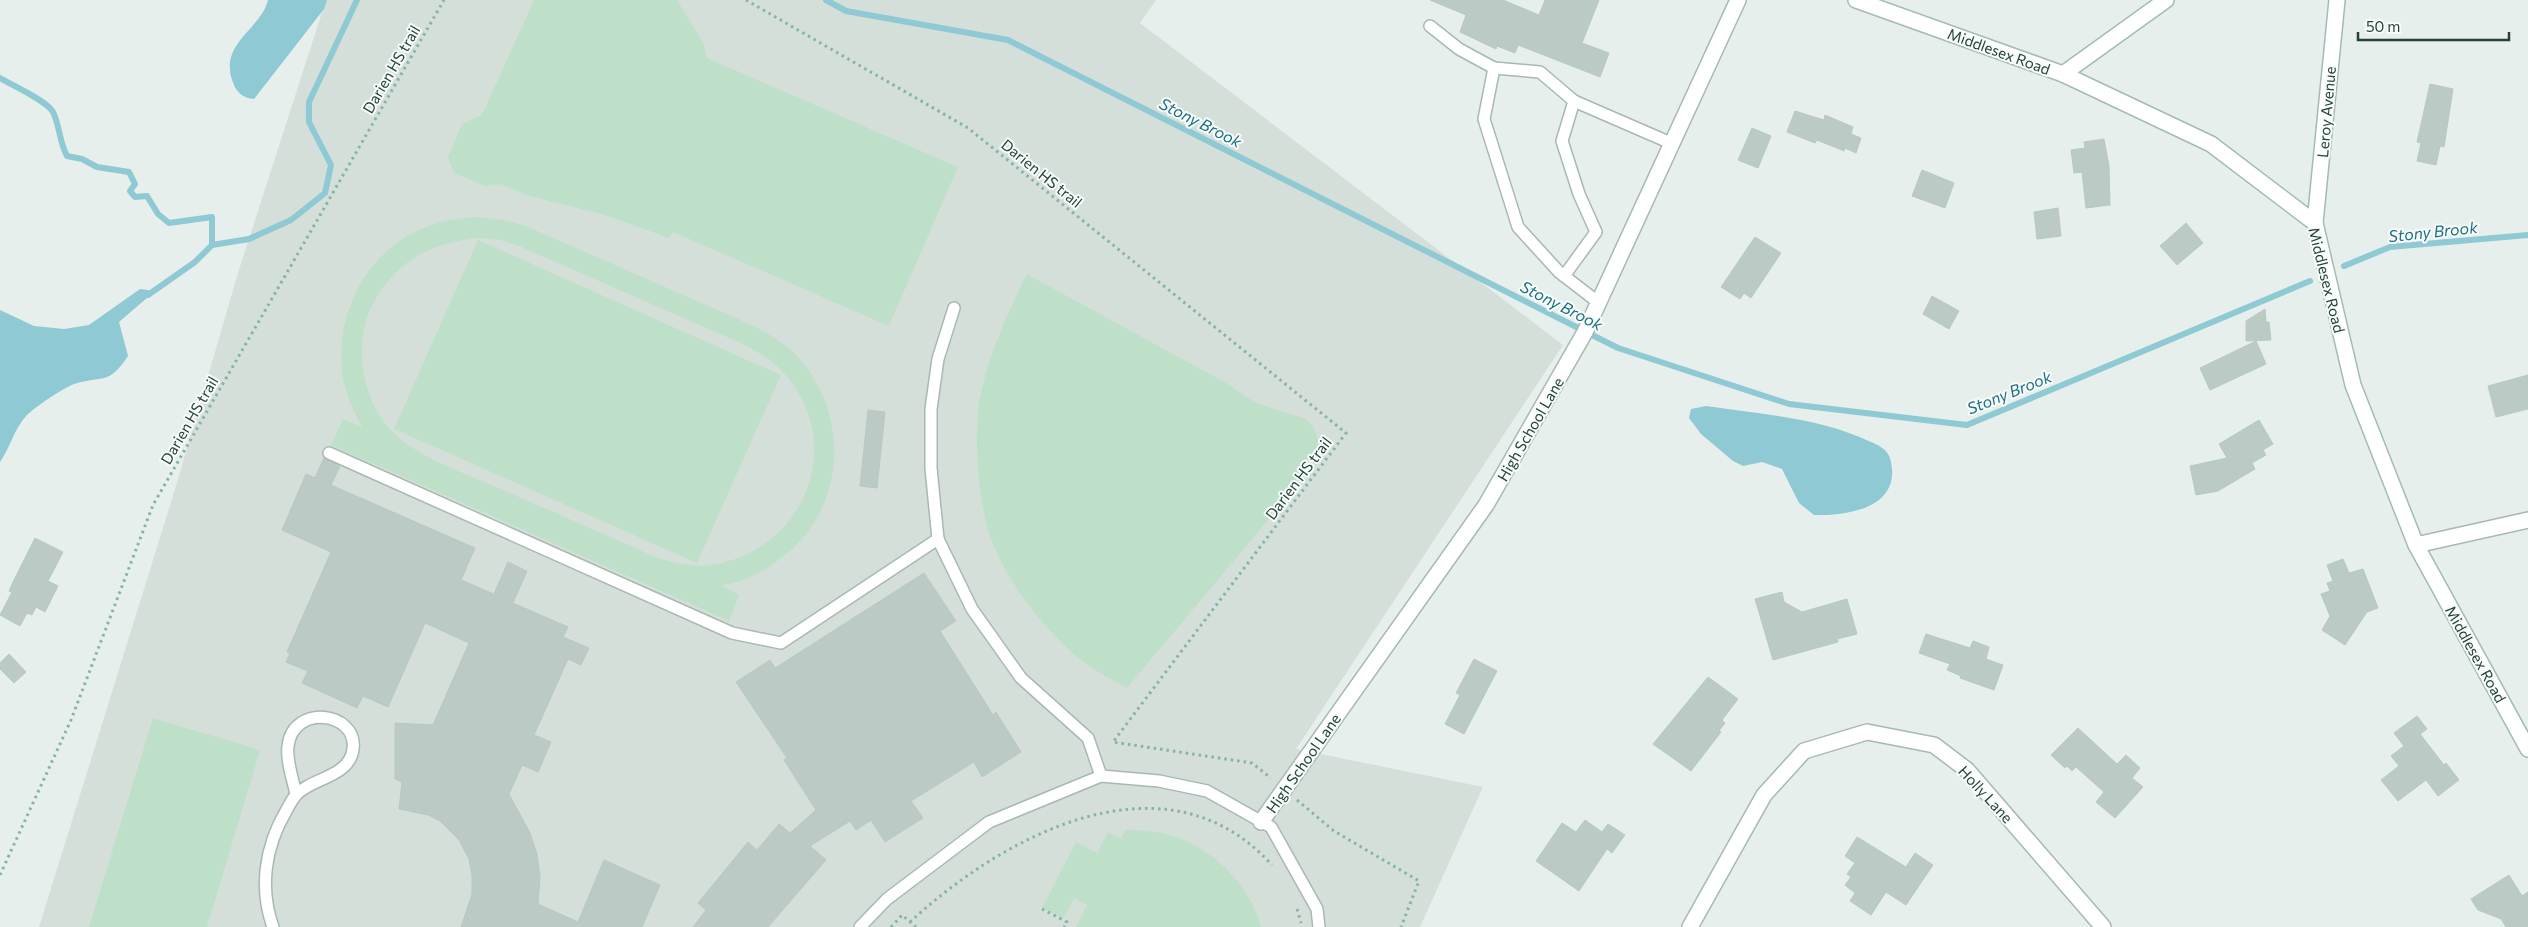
<svg xmlns="http://www.w3.org/2000/svg" width="2528" height="927" font-family="Commissioner,sans-serif">
<style>
.built{fill:#d4dfda}
.green{fill:#bfe0c8;fill-rule:evenodd}
.water{fill:#8ec9d4}
.lines{fill:none;stroke-linecap:round;stroke-linejoin:round}
.stream{stroke:#8ec9d4;stroke-width:6}
.building{fill:#bbcac4;stroke:#b8c9c2}
.lane-casing{stroke:#a8b8b2;stroke-width:14}
.street-casing{stroke:#a8b8b2;stroke-width:18}
.secondary-casing{stroke:#a4bbb3;stroke-width:18}
.path{stroke:#86b3a5;stroke-width:3;stroke-dasharray:2.5 4;stroke-linecap:butt}
.lane{stroke:#fff;stroke-width:11}
.street{stroke:#fff;stroke-width:15}
.secondary{stroke:#fff;stroke-width:15}
.labels{text-anchor:middle;dominant-baseline:central;stroke-width:4;stroke-linejoin:round;paint-order:stroke}
.street-label{font-size:15px;fill:#24423a;stroke:#f7fbf9}
.water-label{font-size:16px;font-style:italic;fill:#1c6f80;stroke:#f7fbf9}
</style>
<rect width="100%" height="100%" fill="#e6efeb"/>
<!-- built -->
<polygon class="built" points="326,0 1156,0 1140,23 1563,345 1296,749 1483,787 1420,927 39,927 176,486 238,273"/>
<!-- green -->
<g class="green">
<polygon points="534,0 677,0 704,44 707,58 958,167 889,326 673,232 669,238 602,214 529,196 500,184 485,186 454,173 448,157 462,124 482,115"/>
<path d="M478,217L504,220L526,226L754,326C770,335 785,343 797,356C850,413 847,506 785,555C767,570 745,583 721,585L739,595L729,621L331,445L343,419L362,427C354,411 346,396 343,378C333,315 366,250 426,227C443,220 460,218 478,217ZM477,238L500,240L519,246L745,345C758,352 771,360 782,371C845,438 810,542 722,563C699,569 677,564 655,557C602,533 549,510 496,487C462,472 424,460 396,435C362,404 352,346 372,306C394,262 430,243 477,238Z"/>
<polygon points="478,240 781,375 697,563 394,429"/>
<path d="M1027,274L1226,383L1256,403L1306,419L1313,426L1318,439L1317,455L1289,488L1264,525L1127,688C1110,679 1091,669 1076,656C1042,626 1010,586 993,544C978,507 973,436 980,398C989,353 1007,314 1027,274Z"/>
<polygon points="153,718 260,750 207,927 89,927"/>
<path d="M1126,829C1138,831 1150,831 1161,833C1206,841 1250,883 1261,927H1076L1087,905L1074,898L1063,919L1042,908L1076,842L1097,853L1108,832L1121,839Z"/>
</g>
<!-- water -->
<g class="water">
<path d="M268,0H327L324,9L254,99C244,98 238,94 234,85C216,44 261,30 268,0Z"/>
<path d="M140,289L155,291L119,322L128,356C108,386 103,375 74,384C63,388 35,407 26,416C14,429 10,448 0,462V310L34,326L64,329L89,325Z"/>
<path d="M1706,406C1760,414 1821,418 1871,442C1885,448 1891,453 1892,469C1895,509 1845,516 1814,515L1799,503L1782,469L1762,462L1743,466L1733,461L1701,434L1689,418L1691,409Z"/>
</g>
<g class="lines">
<!-- stream -->
<g class="stream">
<polyline points="826,0 846,11 1008,40 1618,348 1789,404 1967,425 2310,281"/>
<path d="M0,78C12,85 47,101 53,112C60,126 59,142 67,156L82,159L97,167L129,172L135,184L130,191L135,197L147,196L158,214L169,223L212,217V245"/>
<polyline points="212,245 249,239 291,220 325,193 331,165 309,122 309,102 357,0"/>
<polyline points="2344,266 2390,247 2528,235"/>
<polyline points="148,295 195,262 212,245"/>
</g>
</g>
<!-- building -->
<g class="building">
<polygon points="1430,0 1503,0 1539,15 1545,0 1599,0 1582,43 1609,53 1600,77 1518,45 1515,53 1497,46 1496,49 1460,32 1466,15"/>
<polygon points="2430,84 2453,89 2444,147 2440,146 2436,165 2417,161 2421,143 2417,142"/>
<polygon points="1795,111 1824,120 1825,115 1853,127 1851,134 1861,138 1856,153 1845,148 1844,151 1817,140 1815,143 1787,132"/>
<polygon points="1752,128 1771,136 1758,168 1738,160"/>
<polygon points="2104,139 2109,166 2110,205 2086,208 2082,172 2074,173 2071,150 2085,148 2084,142"/>
<polygon points="1922,170 1954,183 1945,208 1912,196"/>
<polygon points="2058,208 2061,236 2037,239 2034,212"/>
<polygon points="2186,223 2203,243 2177,265 2160,246"/>
<polygon points="1755,237 1781,253 1751,298 1744,293 1740,299 1721,287"/>
<polygon points="1932,296 1959,311 1949,329 1923,314"/>
<polygon points="2265,309 2266,322 2269,322 2271,340 2246,341 2246,321"/>
<polygon points="2256,341 2266,364 2210,390 2200,368"/>
<polygon points="2528,375 2528,409 2496,417 2488,386"/>
<polygon points="868,410 885,412 877,488 860,486"/>
<polygon points="2259,420 2273,444 2263,450 2266,455 2252,463 2255,469 2218,491 2196,495 2190,466 2227,458 2219,444"/>
<polygon points="324,458 340,466 331,485 475,548 461,580 494,594 508,562 527,571 513,603 568,627 563,637 589,648 581,665 568,659 534,735 551,742 538,772 522,765 509,794 530,833 537,854 540,877 538,904 578,922 604,860 660,885 642,927 461,927 472,894 472,875 469,859 459,840 440,821 428,815 399,809 402,782 395,779 395,723 433,725 469,643 425,623 388,707 363,696 357,708 302,683 308,671 286,662 290,653 287,652 331,552 282,530 306,474 315,478"/>
<polygon points="35,538 63,552 48,581 58,586 45,612 36,607 32,615 27,613 20,626 0,615 12,592 9,591 13,582"/>
<polygon points="2343,559 2349,573 2363,569 2378,608 2367,612 2345,645 2322,630 2330,616 2321,594 2330,591 2327,583 2333,581 2327,565"/>
<polygon points="924,573 956,621 940,631 993,715 996,712 1021,752 982,777 974,762 911,801 923,818 885,842 871,820 856,830 850,821 810,846 826,860 768,927 693,927 706,910 698,903 748,842 757,850 779,824 790,833 816,810 784,760 787,758 736,682 770,660 775,668"/>
<polygon points="1782,592 1784,602 1802,612 1847,599 1857,634 1837,639 1838,642 1773,660 1755,599"/>
<polygon points="1926,634 1970,648 1973,641 1989,647 1986,659 2003,665 1994,690 1960,678 1961,676 1947,670 1950,664 1919,653"/>
<polygon points="9,654 26,672 14,683 0,669 0,663"/>
<polygon points="1474,659 1497,671 1464,734 1445,724 1460,695 1456,693"/>
<polygon points="1708,677 1738,699 1722,720 1725,723 1719,731 1721,732 1691,771 1653,744"/>
<polygon points="2417,716 2427,729 2420,734 2444,765 2446,763 2459,780 2438,796 2426,780 2398,801 2381,780 2399,766 2391,756 2404,746 2394,733"/>
<polygon points="2078,728 2117,764 2126,755 2140,768 2132,778 2143,787 2115,818 2096,802 2104,792 2076,767 2072,771 2067,766 2065,768 2051,755"/>
<polygon points="1585,820 1602,832 1608,824 1625,835 1612,853 1607,849 1579,891 1536,861 1562,823 1576,832"/>
<polygon points="1857,837 1906,867 1915,853 1933,865 1906,905 1886,892 1871,915 1850,901 1855,893 1845,885 1851,877 1847,874 1855,863 1845,856"/>
<polygon points="2509,875 2522,896 2528,892 2528,927 2506,927 2501,919 2478,910 2471,899"/>
</g>
<g class="lines">
<!-- lane casing -->
<g class="lane-casing">
<g id="lane">
<polyline points="1430,26 1459,49 1494,68 1540,72 1574,101 1673,144"/>
<polyline points="1494,68 1484,119 1518,227 1559,272 1599,303"/>
<polyline points="1564,276 1596,232 1579,194 1562,141 1574,101"/>
<polyline points="954,308 938,359 931,409 931,468 938,539 972,609 1021,678 1088,738 1101,776"/>
<polyline points="329,453 732,633 781,643 938,539"/>
<path d="M273,927C259,888 265,847 286,811C289,806 292,799 296,795C311,778 350,777 353,749C358,712 293,703 288,746C286,760 293,780 296,794"/>
<polyline points="860,927 887,899 989,822 1101,776 1159,781 1207,791 1271,827 1317,909 1319,927"/>
</g>
</g>
<!-- street casing -->
<g class="street-casing">
<g id="street">
<polyline points="2416,545 2528,520"/>
<polyline points="1261,822 1486,505 1585,332 1738,0"/>
<polyline points="1690,927 1764,795 1804,751 1867,732 1934,745 1967,770 2103,927"/>
</g>
</g>
<!-- secondary casing -->
<g class="secondary-casing">
<g id="secondary">
<polyline points="1856,0 2063,74 2211,144 2315,223 2353,385 2416,545 2528,749"/>
<polyline points="2063,74 2166,0"/>
<polyline points="2315,223 2337,0"/>
</g>
</g>
<!-- path -->
<g class="path">
<polyline points="746,0 968,128 1346,433 1113,742 1252,763 1271,778"/>
<polyline points="1297,800 1334,831 1419,881 1401,927"/>
<polyline points="0,875 71,720 153,505 444,0"/>
<polyline points="1042,909 1067,922 1064,927"/>
<polyline points="1297,909 1301,923"/>
<path d="M910,922C1004,835 1166,748 1272,865"/>
<polyline points="891,927 902,915 916,927"/>
</g>
<!-- lane -->
<use href="#lane" class="lane"/>
<!-- street -->
<use href="#street" class="street"/>
<!-- secondary -->
<use href="#secondary" class="secondary"/>
</g>
<g class="labels">
<!-- street labels -->
<g class="street-label">
<text transform="translate(1999 51) rotate(20)">Middlesex Road</text>
<text transform="translate(391 69) rotate(-60)">Darien HS trail</text>
<text transform="translate(2326 112) rotate(-85)">Leroy Avenue</text>
<text transform="translate(1042 173) rotate(39)">Darien HS trail</text>
<text transform="translate(2327 280) rotate(76)">Middlesex Road</text>
<text transform="translate(189 420) rotate(-60)">Darien HS trail</text>
<text transform="translate(1530 429) rotate(-60)">High School Lane</text>
<text transform="translate(1298 478) rotate(-53)">Darien HS trail</text>
<text transform="translate(2476 654) rotate(61)">Middlesex Road</text>
<text transform="translate(1303 763) rotate(-55)">High School Lane</text>
<text transform="translate(1986 794) rotate(47)">Holly Lane</text>
</g>
<!-- water labels -->
<g class="water-label">
<text transform="translate(1201 122) rotate(27)">Stony Brook</text>
<text transform="translate(2433 231) rotate(-6)">Stony Brook</text>
<text transform="translate(1562 305) rotate(27)">Stony Brook</text>
<text transform="translate(2009 392) rotate(-22)">Stony Brook</text>
</g>
</g>
<!-- scale -->
<path d="M2358 32v8h151v-8" fill="none" stroke="#24423a" stroke-width="2.5"/>
<text x="2366" y="32" font-size="15" fill="#24423a" stroke="#f7fbf9" stroke-width="4" paint-order="stroke">50 m</text>
</svg>
